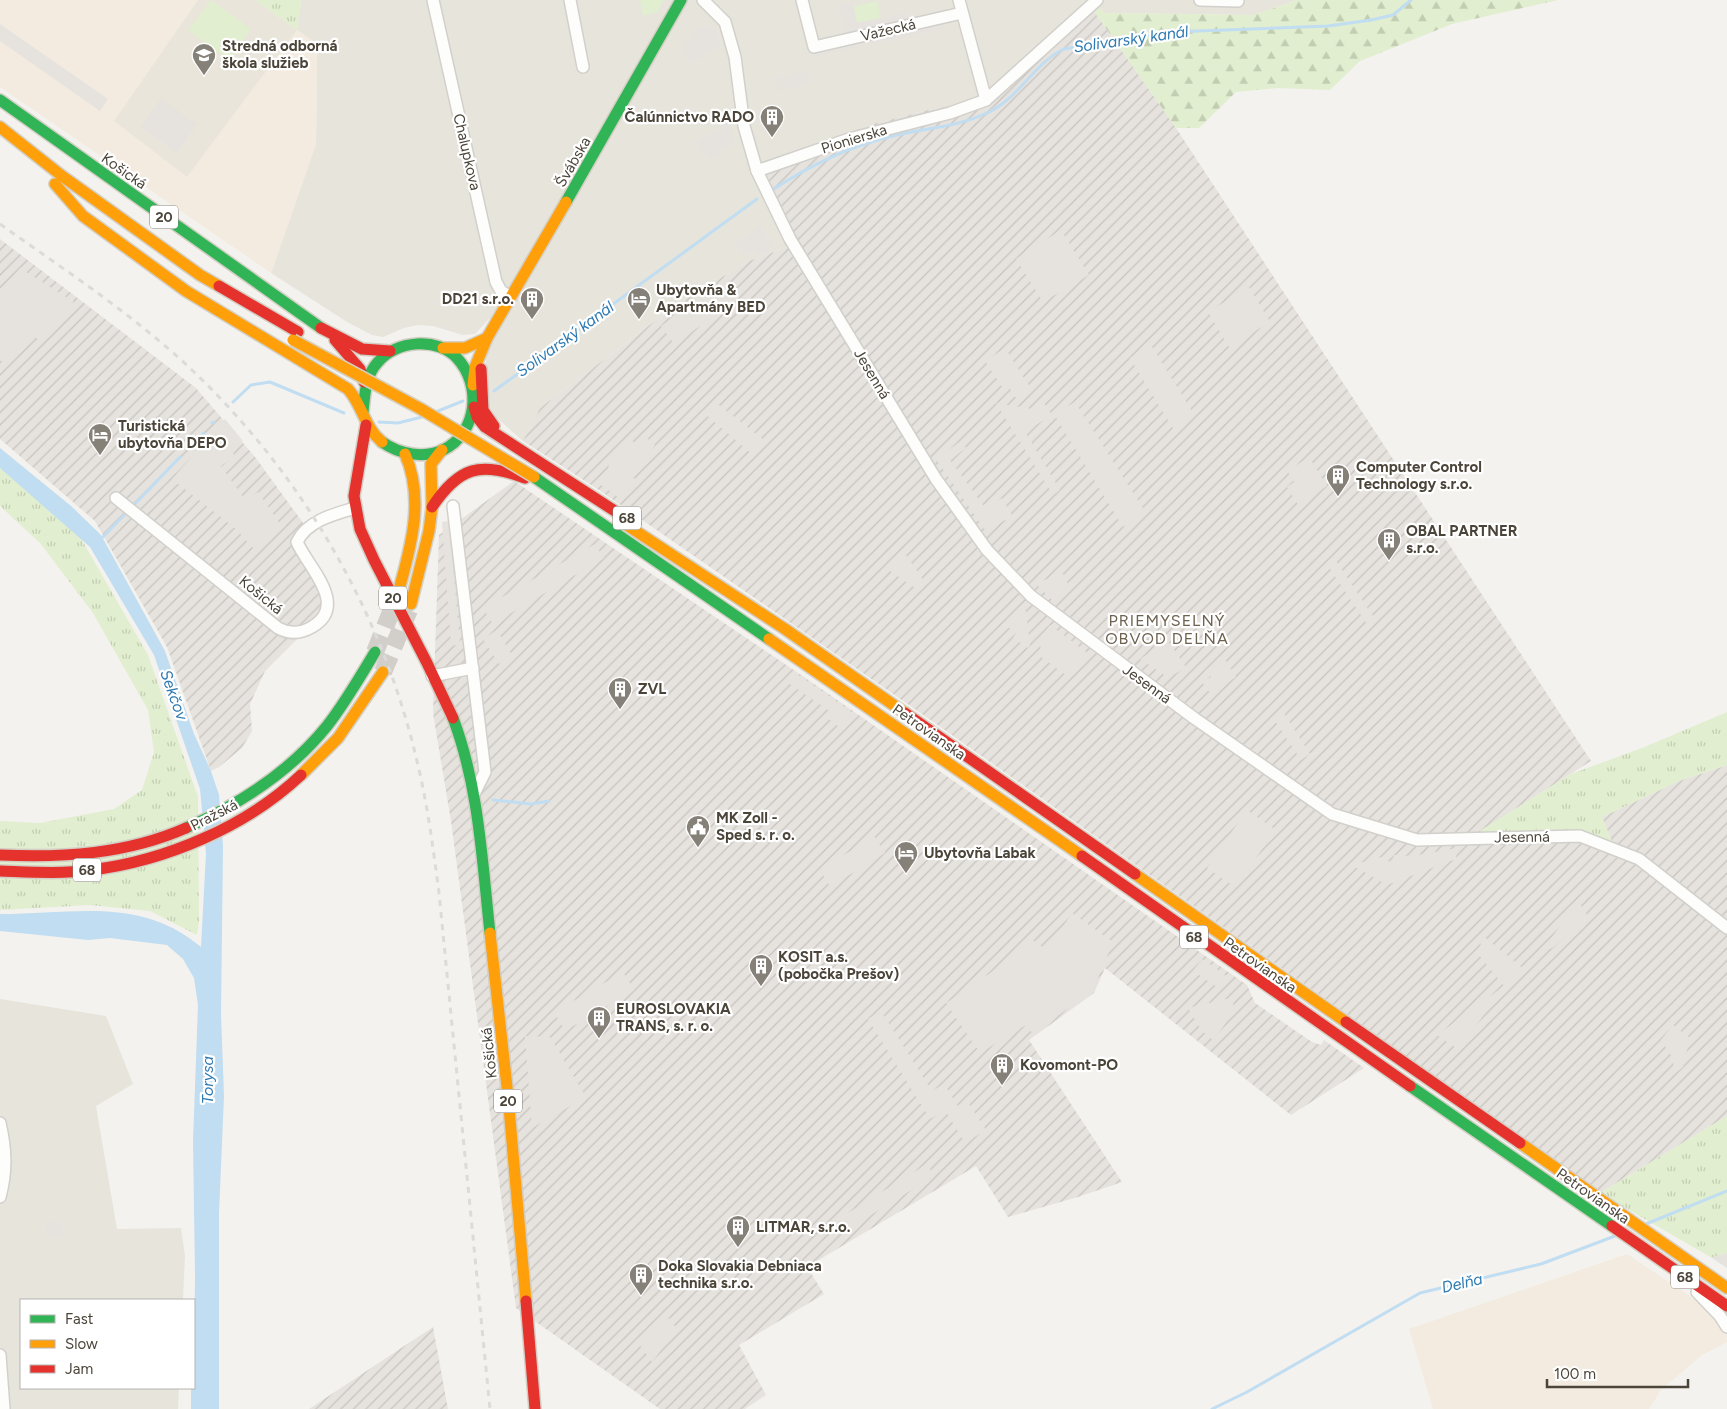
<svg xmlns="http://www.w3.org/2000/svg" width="1727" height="1409" font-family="Figtree,sans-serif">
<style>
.residential{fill:#e7e4dc}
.commercial{fill:#f3ebdf}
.industrial{fill:url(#industrial-furrows)}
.education{fill:#eae5da}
.grass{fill:url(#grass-tufts)}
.forest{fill:url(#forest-firs)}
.park{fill:#e1eecf}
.parking{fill:#e6e3df}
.water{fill:#c0ddf1}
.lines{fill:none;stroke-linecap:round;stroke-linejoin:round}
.stream{stroke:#c0ddf1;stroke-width:3}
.primary-tunnel{stroke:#d2cfca;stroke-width:18;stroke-dasharray:18 9;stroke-linecap:butt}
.street-casing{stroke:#d2d0cb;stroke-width:14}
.fast-casing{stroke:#d3cfc5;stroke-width:14}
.slow-casing{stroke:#d3cfc5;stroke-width:14}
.jam-casing{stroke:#d3cfc5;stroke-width:14}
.street{stroke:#fdfdfc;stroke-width:11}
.fast{stroke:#30b455;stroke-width:11}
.slow{stroke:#ff9f0a;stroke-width:11}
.jam{stroke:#e5322d;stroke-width:11}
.rail{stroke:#dbdbda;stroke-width:3;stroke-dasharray:6 6;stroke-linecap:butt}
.slow-bridge-casing{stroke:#d6cebb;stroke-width:14;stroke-linecap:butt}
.slow-bridge{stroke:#ff9f0a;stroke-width:11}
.labels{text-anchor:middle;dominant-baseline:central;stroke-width:4.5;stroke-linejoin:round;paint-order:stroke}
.shield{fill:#fff;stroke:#817c74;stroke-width:1}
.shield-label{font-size:14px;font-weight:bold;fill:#4b4439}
.street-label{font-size:15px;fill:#4b4439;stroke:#fff}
.poi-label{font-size:15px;font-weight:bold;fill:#4b4439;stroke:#fff;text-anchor:start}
.water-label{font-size:16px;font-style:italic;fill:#2e7ab2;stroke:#fff}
.neighbourhood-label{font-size:16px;letter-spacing:1px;fill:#6e6250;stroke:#fff}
</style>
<defs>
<pattern id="industrial-furrows" width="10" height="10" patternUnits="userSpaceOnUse" patternTransform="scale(1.25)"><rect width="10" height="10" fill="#e6e2de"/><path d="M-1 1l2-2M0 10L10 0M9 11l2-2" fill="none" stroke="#c7c3bf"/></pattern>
<pattern id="grass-tufts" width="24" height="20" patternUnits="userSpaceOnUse" patternTransform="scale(1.25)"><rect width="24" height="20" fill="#e1eecf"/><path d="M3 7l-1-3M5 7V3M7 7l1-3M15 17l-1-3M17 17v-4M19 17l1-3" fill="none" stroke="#c3cdb2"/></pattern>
<pattern id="forest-firs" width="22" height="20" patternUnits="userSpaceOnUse" patternTransform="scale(1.25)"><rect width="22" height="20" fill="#e1eecf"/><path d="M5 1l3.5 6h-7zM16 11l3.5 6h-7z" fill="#c3cdb2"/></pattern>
</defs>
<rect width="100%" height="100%" fill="#f4f2ee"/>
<!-- residential -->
<g class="residential">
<polygon points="301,0 1297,0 1254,15 1105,13 1093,5 984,100 928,110 877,123 790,152 757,172 791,246 749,261 679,303 540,408 523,441 497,418 490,407 485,372 490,318 475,334 463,335 433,326 418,325 404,328 383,337 372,335 347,322 271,273 316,144 317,44 297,30"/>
<polygon points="0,999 106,1016 133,1084 96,1106 117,1229 181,1228 185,1256 183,1300 21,1300 21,1388 179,1388 178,1409 0,1409"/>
</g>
<!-- commercial -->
<g class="commercial">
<polygon points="0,0 198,0 115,121 187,177 297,30 317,44 316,144 271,273 0,87"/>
<polygon points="1627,1254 1705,1306 1727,1336 1727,1342 1702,1355 1661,1390 1649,1409 1433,1409 1409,1329"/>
</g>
<!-- industrial -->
<g class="industrial">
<polygon points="1091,7 1176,128 1591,761 1479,832 1574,833 1614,847 1602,817 1679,781 1727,765 1727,1116 1600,1193 932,721 599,490 523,441 540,408 679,303 749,261 791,246 756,172 790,152 877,123 928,110 984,100 1052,33"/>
<polygon points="0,239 196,388 255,457 306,527 295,538 330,598 300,636 265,671 250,704 252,731 242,748 219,767 211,771 167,647 95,521 0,439"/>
<polygon points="514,481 807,679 1247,985 1255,1003 1312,1042 1321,1045 1324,1040 1364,1068 1291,1115 1105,968 1094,993 1029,1040 1122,1182 1078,1197 1008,1217 976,1166 807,1267 824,1294 739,1345 766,1395 745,1409 660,1409 516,1308 451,821 433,713 439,535"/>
<polygon points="433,1327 448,1409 309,1409"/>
</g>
<!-- education -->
<polygon class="education" points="198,0 255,0 297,30 187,177 114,121"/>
<!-- grass -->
<g class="grass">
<polygon points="255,0 301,0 297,30"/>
<polygon points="0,468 79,535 148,655 198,797 199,921 197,935 150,911 90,905 0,910 0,821 40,823 114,809 142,790 154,752 148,710 93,613 40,543 0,506"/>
<polygon points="1727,712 1727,765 1679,781 1602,817 1614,847 1574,833 1478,832 1571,774 1642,748"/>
<polygon points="1727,1116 1727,1253 1712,1258 1600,1193"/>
</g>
<!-- forest -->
<polygon class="forest" points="1297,0 1558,0 1452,24 1360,61 1330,90 1277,88 1236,92 1199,128 1176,128 1091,7 1094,5 1105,13 1254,15"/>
<!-- park -->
<g class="park">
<polygon points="211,0 251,29 228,60 188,30"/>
<polygon points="640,0 664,0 657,12 643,16"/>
<polygon points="877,1 881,18 857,23 853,7"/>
</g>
<!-- parking -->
<g class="parking">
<polygon points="853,3 857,23 907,12 909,24 845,38 839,6"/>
<polygon points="942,22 943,29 867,45 866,38"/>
<polygon points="0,24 108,99 100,111 0,41"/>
<polygon points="705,26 710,26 715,29 721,45 691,64 683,48 696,30"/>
<polygon points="855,41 856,48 812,57 811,50"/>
<polygon points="805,70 809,83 779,91 775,79"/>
<polygon points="161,99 197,124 177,153 141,127"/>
<polygon points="730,121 734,143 709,159 697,143"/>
<polygon points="760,226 775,248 760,258 754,250 745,256 735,243"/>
<polygon points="1061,230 1089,275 1043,302 1016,259"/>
<polygon points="20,268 74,302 42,342 31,334 7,366 0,360 0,294"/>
<polygon points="725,281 738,300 674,344 661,326"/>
<polygon points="1249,287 1270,322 1229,347 1208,312"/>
<polygon points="1151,345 1195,416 1174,430 1130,358"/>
<polygon points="1005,348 1031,389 1016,398 1007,384 1002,387 985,361"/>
<polygon points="715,402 765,441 753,455 704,413"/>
<polygon points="1075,402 1146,513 1123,527 1054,414"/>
<polygon points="996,403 1032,409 1044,403 1052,415 1025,432 1060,490 1053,495"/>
<polygon points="225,419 243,441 230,449 235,456 221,466 245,500 258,492 283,528 253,548 236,529 172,479"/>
<polygon points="628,437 639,447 647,438 655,445 632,476 635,479 621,499 601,485 607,476 609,464"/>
<polygon points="961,441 966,448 950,460 986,509 1002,498 1013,517 984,529 936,459"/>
<polygon points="1309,457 1327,486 1298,505 1287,487 1294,482 1287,471"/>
<polygon points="449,521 460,644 451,646 442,522"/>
<polygon points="595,544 604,558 493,624 483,608"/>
<polygon points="903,551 924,581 918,590 890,571"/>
<polygon points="1334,558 1375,619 1367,624 1326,563"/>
<polygon points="1062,572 1070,588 1053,601 1036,584"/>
<polygon points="1018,611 1026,611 1030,645 1028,648 1013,638 1016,633 1008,627"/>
<polygon points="1050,625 1089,654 1070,678 1041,657 1040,638"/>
<polygon points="497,630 512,655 499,664 483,639"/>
<polygon points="1168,641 1186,667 1169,678 1140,659"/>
<polygon points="1224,658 1236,677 1210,693 1202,682 1211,677 1206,670"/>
<polygon points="794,672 853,713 842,729 827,718 831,712 787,682"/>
<polygon points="1283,712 1310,754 1301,760 1273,718"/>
<polygon points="1247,810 1276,830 1235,887 1207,868"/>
<polygon points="874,836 885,853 830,887 820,870"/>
<polygon points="1457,848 1456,859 1387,885 1352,865 1381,857 1392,863 1394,855 1412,856"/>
<polygon points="1578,901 1589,918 1551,949 1547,944"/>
<polygon points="1072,913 1113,942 1093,990 1033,1034 1026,1025 980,1053 946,1003 1018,954 1028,937 1047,950"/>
<polygon points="1482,935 1525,970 1504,986 1459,1050 1437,1035 1504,986 1479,955"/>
<polygon points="1202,959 1228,977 1220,989 1193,971"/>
<polygon points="623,972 634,990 565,1031 554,1012"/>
<polygon points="1230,998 1236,1010 1213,1040 1202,1031 1188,1008"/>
<polygon points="881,1011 932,1091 944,1084 960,1109 969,1104 986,1130 965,1143 945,1110 930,1119 868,1019"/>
<polygon points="1673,1025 1690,1038 1683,1067 1672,1076 1674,1060 1661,1040"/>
<polygon points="525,1036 550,1037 586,1097 532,1128"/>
<polygon points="927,1164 934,1176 845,1231 838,1219"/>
<polygon points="61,1221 64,1237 48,1239 45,1224"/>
<polygon points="1727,1253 1727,1268 1712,1258"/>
<polygon points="669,1318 677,1329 652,1362 636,1340"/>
</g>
<!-- water -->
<path class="water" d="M0,448L71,506L101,535L165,651L194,734L211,771L219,795L223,846L221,1014L224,1096L219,1213V1409H191V1388H194L195,1275L193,1141L198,1005L194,978L183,959L167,945L110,938L88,940L0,931V914C73,914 141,896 201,947L206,853L200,789L154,655L90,547L0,468Z"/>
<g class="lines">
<!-- stream -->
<g class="stream">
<path d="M769,192C807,167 849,146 893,136C925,128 959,127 989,112C1019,98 1034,63 1064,49L1171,32L1328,26L1371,20L1393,15L1411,0"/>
<polyline points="494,391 757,199"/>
<polyline points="233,402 251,385 270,382 344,413"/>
<polyline points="438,411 463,401"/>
<polyline points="379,422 398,423 422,417"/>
<polyline points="212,423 214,422"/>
<polyline points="196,441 204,433"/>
<polyline points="132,507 180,457"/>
<polyline points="99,541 128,511"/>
<polyline points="493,800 531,804 549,801"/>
<polyline points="1646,1224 1727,1191"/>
<polyline points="1212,1409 1247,1392 1420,1293 1541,1264 1615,1236"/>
</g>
<!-- primary-tunnel -->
<g class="primary-tunnel">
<polyline points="375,652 399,592"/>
<polyline points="383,672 409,610"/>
</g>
<!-- street casing -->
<g class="street-casing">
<g id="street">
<polyline points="433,0 496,282 501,291 511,297"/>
<polyline points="570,0 583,67"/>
<polyline points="703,0 725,22 735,57 744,126 757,171 790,239 936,479 987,550 1031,596 1194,718 1332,814 1417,840 1580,836 1639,859 1727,928"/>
<polyline points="802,0 814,47 962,13"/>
<polyline points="959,0 986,100"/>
<polyline points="1200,0 1238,1"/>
<polyline points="757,171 849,139 950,113 986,100 1097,0"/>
<path d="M116,498L278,628C289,634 300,634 312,627C350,605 307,566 297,542C307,521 334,514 355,508"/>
<polyline points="453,506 485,772 475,792"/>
<polyline points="432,676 473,668"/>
<path d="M0,1123C6,1149 7,1171 0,1197"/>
<polyline points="1697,1292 1720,1316 1727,1327"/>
<polyline points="0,1355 4,1409"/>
</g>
</g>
<!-- fast casing -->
<g class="fast-casing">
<g id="fast">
<polyline points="0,100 321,328"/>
<polyline points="566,202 681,0"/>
<path d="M363,412C365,394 365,376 378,362C396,340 438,337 457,358C482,385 478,433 443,450C424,459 399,454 382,442"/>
<polyline points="534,477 769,639"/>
<path d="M453,718C479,787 482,860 490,933"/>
<path d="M186,828C240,804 290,772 327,726C345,703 360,677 375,652"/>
<polyline points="1410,1086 1612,1226"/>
</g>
</g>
<!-- slow casing -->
<g class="slow-casing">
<g id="slow">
<polyline points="0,127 62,176 200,275 219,286"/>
<path d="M55,184L83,216L186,291L348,389C363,406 364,427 382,442"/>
<polyline points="443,348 465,348 487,338"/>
<polyline points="473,385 475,367 487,338 566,202"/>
<polyline points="622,522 785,629 905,713"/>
<path d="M400,586C412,543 424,497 405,454"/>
<polyline points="411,604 429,531 432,507 431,464 442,450"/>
<polyline points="769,639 1082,856"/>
<polyline points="301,775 338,738 383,672"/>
<polyline points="1135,874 1346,1022"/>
<polyline points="490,933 508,1096 526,1301"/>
<polyline points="1520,1143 1727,1288"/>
</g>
</g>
<!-- jam casing -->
<g class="jam-casing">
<g id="jam">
<polyline points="219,286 298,332"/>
<polyline points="321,328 362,349 390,351"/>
<polyline points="335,340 360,369 364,382"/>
<polyline points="481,369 483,410 494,426"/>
<polyline points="474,407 477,417 485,427 635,524"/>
<polyline points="366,425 354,496 360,529 374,560 427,663 453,718"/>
<path d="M432,507C459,467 480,461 525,478"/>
<polyline points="905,713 1135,874"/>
<path d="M0,855C63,858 127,854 186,828"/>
<polyline points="1082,856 1410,1086"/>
<path d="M0,871C31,872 61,874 91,870C165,861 246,827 301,775"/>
<polyline points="1346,1022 1520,1143"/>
<polyline points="1612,1226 1727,1306"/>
<polyline points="526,1301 535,1409"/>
</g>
</g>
<!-- street -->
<use href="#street" class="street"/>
<!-- fast -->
<use href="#fast" class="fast"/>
<!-- slow -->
<use href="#slow" class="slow"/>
<!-- jam -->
<use href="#jam" class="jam"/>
<!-- rail -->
<path class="rail" d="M0,224C66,271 134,315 193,371C302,475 381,610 416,757C427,801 433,847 439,893L490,1409"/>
<!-- slow-bridge casing -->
<g class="slow-bridge-casing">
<polyline id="slow-bridge" points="293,340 421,409 534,477"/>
</g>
<!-- slow-bridge -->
<use href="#slow-bridge" class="slow-bridge"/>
</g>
<!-- icons -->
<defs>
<g id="school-pin" transform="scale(1.25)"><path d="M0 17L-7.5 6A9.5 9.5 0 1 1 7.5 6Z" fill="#868178" stroke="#fff"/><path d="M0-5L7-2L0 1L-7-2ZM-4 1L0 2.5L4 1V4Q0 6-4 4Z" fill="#fff"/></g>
<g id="building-pin" transform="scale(1.25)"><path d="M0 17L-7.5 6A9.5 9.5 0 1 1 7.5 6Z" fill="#868178" stroke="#fff"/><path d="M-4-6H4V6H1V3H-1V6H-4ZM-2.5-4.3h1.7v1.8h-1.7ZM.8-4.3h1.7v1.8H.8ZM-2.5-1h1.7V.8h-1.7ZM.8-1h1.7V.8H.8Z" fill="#fff"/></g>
<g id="hotel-pin" transform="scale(1.25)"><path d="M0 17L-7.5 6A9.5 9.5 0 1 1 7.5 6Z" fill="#868178" stroke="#fff"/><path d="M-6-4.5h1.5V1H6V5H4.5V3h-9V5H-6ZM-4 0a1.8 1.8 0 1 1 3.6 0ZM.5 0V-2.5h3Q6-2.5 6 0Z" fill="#fff"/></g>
<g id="civic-pin" transform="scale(1.25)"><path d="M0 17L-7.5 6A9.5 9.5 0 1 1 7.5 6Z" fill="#868178" stroke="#fff"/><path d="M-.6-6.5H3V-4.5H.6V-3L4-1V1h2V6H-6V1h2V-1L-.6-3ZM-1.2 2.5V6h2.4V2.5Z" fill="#fff"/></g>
</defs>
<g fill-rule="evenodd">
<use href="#school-pin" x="204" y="55"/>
<use href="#building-pin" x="772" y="117"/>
<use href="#building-pin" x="532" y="299"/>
<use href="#hotel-pin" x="639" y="299"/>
<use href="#hotel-pin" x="100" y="435"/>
<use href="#building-pin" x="1338" y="476"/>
<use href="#building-pin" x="1389" y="540"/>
<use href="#building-pin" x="620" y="689"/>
<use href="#civic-pin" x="698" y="827"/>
<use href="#hotel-pin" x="906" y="853"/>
<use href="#building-pin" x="761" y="966"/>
<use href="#building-pin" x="599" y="1018"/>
<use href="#building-pin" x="1002" y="1065"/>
<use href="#building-pin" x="738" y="1227"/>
<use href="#building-pin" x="641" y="1275"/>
</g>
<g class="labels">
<!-- shield labels -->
<g class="shield">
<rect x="150" y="205.5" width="28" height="23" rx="4"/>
<rect x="613" y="506.5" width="28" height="23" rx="4"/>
<rect x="379" y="586.5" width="28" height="23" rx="4"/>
<rect x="73" y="858.5" width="28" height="23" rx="4"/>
<rect x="1180" y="925.5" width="28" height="23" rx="4"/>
<rect x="494" y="1089.5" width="28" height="23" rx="4"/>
<rect x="1671" y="1265.5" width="28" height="23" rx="4"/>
</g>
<g class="shield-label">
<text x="164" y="217">20</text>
<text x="627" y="518">68</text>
<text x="393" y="598">20</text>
<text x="87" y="870">68</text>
<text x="1194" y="937">68</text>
<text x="508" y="1101">20</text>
<text x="1685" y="1277">68</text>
</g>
<!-- street labels -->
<g class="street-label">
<text transform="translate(888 30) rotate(-13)">Važecká</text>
<text transform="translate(854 139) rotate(-17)">Pionierska</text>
<text transform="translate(467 152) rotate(77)">Chalupkova</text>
<text transform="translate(573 162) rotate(-60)">Švábska</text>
<text transform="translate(124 171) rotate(35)">Košická</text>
<text transform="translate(872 374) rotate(59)">Jesenná</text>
<text transform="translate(261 595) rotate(39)">Košická</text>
<text transform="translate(1147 684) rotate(36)">Jesenná</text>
<text transform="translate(929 732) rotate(35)">Petrovianska</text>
<text transform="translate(214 815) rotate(-27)">Pražská</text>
<text transform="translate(1522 837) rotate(-1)">Jesenná</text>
<text transform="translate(1260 965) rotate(35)">Petrovianska</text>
<text transform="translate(489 1053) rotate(-96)">Košická</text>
<text transform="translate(1593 1196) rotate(35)">Petrovianska</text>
</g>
<!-- poi labels -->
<g class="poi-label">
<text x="222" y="46">Stredná odborná<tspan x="222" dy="17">škola služieb</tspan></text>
<text x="754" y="117" text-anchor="end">Čalúnnictvo RADO</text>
<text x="656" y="290">Ubytovňa &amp;<tspan x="656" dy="17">Apartmány BED</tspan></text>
<text x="514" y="299" text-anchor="end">DD21 s.r.o.</text>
<text x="118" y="426">Turistická<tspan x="118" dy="17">ubytovňa DEPO</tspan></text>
<text x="1356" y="467">Computer Control<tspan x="1356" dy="17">Technology s.r.o.</tspan></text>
<text x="1406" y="531">OBAL PARTNER<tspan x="1406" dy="17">s.r.o.</tspan></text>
<text x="638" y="689">ZVL</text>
<text x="716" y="818">MK Zoll -<tspan x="716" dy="17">Sped s. r. o.</tspan></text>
<text x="924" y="853">Ubytovňa Labak</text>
<text x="778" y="957">KOSIT a.s.<tspan x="778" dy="17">(pobočka Prešov)</tspan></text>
<text x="616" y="1009">EUROSLOVAKIA<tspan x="616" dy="17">TRANS, s. r. o.</tspan></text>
<text x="1020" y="1065">Kovomont-PO</text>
<text x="756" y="1227">LITMAR, s.r.o.</text>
<text x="658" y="1266">Doka Slovakia Debniaca<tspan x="658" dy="17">technika s.r.o.</tspan></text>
</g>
<!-- water labels -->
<g class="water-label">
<text transform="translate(1131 39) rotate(-8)">Solivarský kanál</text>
<text transform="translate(565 339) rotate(-36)">Solivarský kanál</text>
<text transform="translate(174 695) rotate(70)">Sekčov</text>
<text transform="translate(207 1080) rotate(-90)">Torysa</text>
<text transform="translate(1462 1283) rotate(-13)">Delňa</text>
</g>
<!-- neighbourhood labels -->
<g class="neighbourhood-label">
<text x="1167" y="620">PRIEMYSELNÝ<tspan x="1167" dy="18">OBVOD DELŇA</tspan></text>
</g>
</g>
<!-- legend -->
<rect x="20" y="1299" width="175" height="90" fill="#ffffff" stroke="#b7b4b0"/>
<rect x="30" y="1315" width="25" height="8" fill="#30b455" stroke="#b7b4b0"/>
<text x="65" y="1324" font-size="15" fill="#4b4439">Fast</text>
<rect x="30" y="1340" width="25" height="8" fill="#ff9f0a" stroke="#b7b4b0"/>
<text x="65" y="1349" font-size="15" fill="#4b4439">Slow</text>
<rect x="30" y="1365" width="25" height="8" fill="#e5322d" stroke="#b7b4b0"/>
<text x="65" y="1374" font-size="15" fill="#4b4439">Jam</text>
<!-- scale -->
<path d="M1547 1379v8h141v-8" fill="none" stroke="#4b4439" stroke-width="2.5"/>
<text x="1554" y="1379" font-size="15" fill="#4b4439" stroke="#ffffff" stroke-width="4" paint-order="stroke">100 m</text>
</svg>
